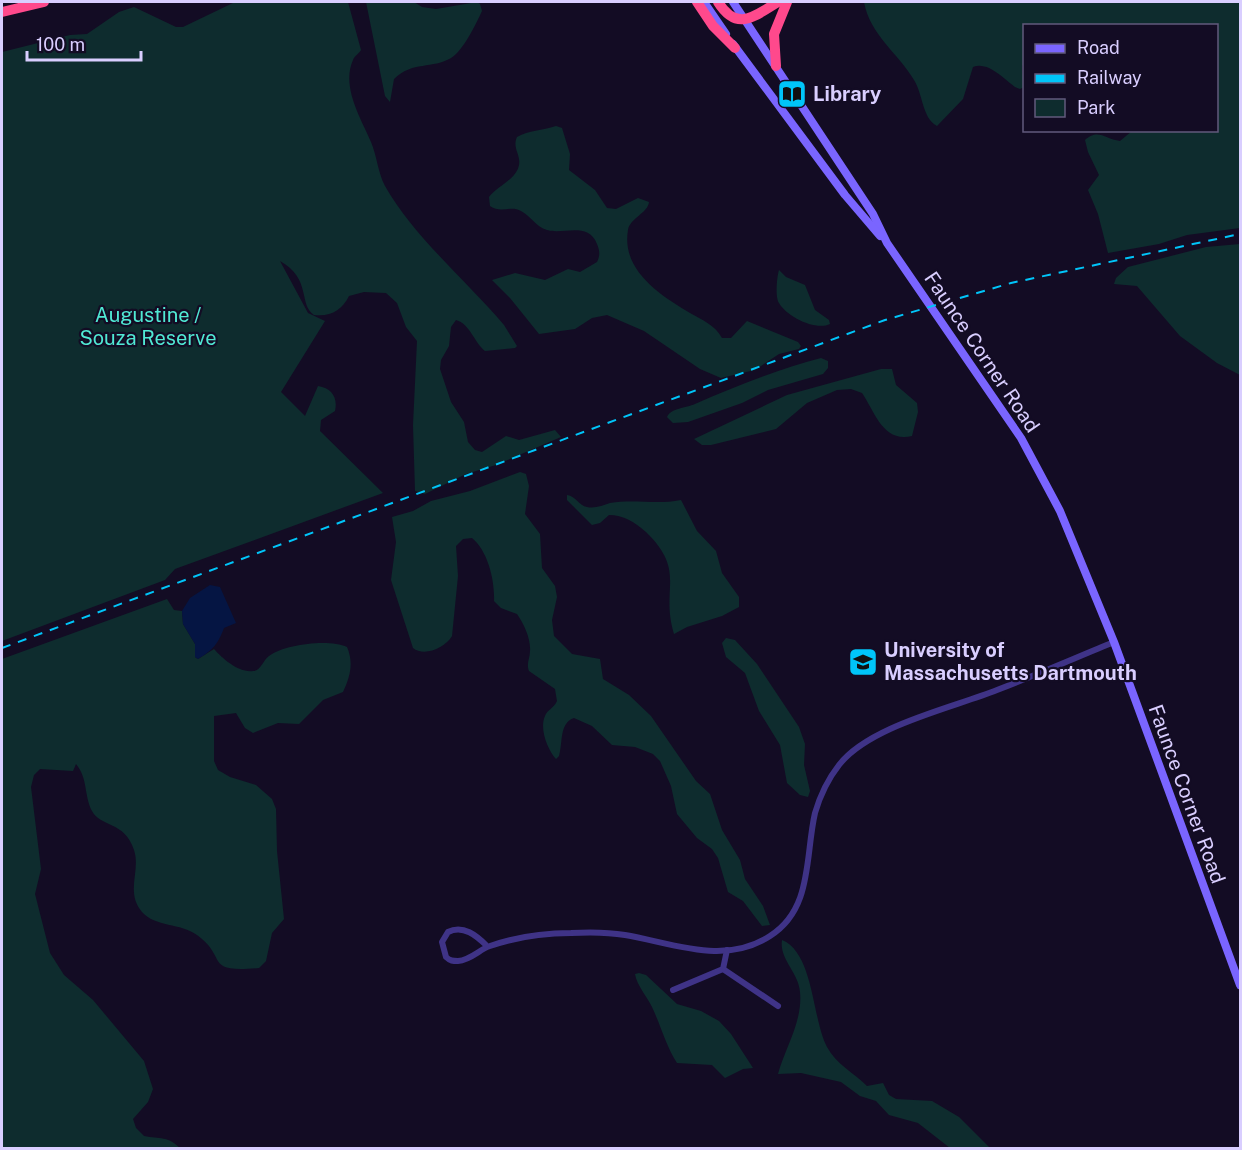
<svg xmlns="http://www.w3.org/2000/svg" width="1242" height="1150" font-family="'Public Sans',sans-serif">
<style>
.green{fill:#0e2c2e}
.water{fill:#051543}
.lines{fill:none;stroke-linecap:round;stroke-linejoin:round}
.minor{stroke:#3f3387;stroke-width:6}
.secondary{stroke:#7a65ff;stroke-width:8}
.motorway{stroke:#ff498c;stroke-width:10}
.rail{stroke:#00c5f9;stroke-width:2;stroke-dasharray:9 8;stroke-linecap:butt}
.labels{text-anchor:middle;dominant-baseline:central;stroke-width:4.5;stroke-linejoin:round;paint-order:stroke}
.poi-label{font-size:20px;font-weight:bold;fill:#d9ceff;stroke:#130c24;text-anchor:start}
.park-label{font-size:20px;fill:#50e9d4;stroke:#130c24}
.street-label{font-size:20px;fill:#d9ceff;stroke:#130c24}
</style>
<rect width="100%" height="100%" fill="#130c24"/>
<!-- green -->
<g class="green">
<path d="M235,2H348L361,50C359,54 355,55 353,60C341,87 361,118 371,142C377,156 378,173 385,186C414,237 466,280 504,325L517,346L515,348L485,351C474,342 470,324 456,320L451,327L449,346L441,360L440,369L451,402L464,422L468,442L475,450L482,452L506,436L519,440L555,430L561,437L496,465L466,474L425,494L415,491L413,425L417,341L406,327L397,303L386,293L364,292L349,296C342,310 331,317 314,315C298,304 312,279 280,261L308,313L325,321L281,392L305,416L318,386C332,388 338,398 335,411L321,420L320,431L383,493L175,569L165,580L2,641V52L70,35L87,34L119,12L134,7L176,27H183Z"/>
<path d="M366,2H414L422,7L436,9L477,2L480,4L482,11C476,24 463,51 451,58C433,69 412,61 394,79L390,102L385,96Z"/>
<path d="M864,2H1240V228L1187,235L1159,244L1108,253L1098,214L1088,190L1099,175L1088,152L1085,140C1098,128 1105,139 1120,141L1132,131L1216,130V26H1024V63L1022,66L1024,87L1020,89L1015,87C1004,79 988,61 973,67L963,99L937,126C922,118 923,94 914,80C898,53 870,35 864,2Z"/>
<path d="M556,126L562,128L570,154L569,170L595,190L607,208L616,209L638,198L649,202C648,213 630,218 628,230C621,270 660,295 690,313C702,320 715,325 722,338H731L747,321L798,342L801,346L799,349L779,354L755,370L721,378L700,369L644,331L607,315L592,318L575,329L539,334L510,298L492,280L515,273L545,280L568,269L580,272L597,262C600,256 600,251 597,244C588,221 563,235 547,230C536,227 531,216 521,211C511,205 501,214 490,206L489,197C497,186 516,180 519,165C521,155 512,148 517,137C529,130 542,131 556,126Z"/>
<polygon points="1240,244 1240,375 1217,363 1180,336 1137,286 1114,284 1116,278 1128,267 1206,247"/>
<path d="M779,270L786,277L805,285L815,310L829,320L830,324C816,331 787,317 779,303C775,297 777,276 779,270Z"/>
<path d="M821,358L828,361V368L823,374L768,390L742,403L688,422L673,423L667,417C671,408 686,408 695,404C734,387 779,369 821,358Z"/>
<path d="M881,369H892L896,385L917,403L918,412L912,436C883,443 875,412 862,393L851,389L837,390L807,403L776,429L711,445H702L694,439L787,395Z"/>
<path d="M520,472L526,474L529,486L525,514L540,534L542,568L555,586L557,597L552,620L554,636L572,654L600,659L603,679L629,695L651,716L696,781L710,794L722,830L740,860L745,879L763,906L770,925L762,926L743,901L728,892L718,858L712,849L697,838L677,814L671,786L660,761L653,754L635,747L612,745L592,726L574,718C559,723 563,743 559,756L556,759C548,750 539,729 545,716C547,710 554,708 557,701L555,689L529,671C526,663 530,659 530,651C531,639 524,624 517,614L501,608L494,601C495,581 488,551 472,538L463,539L456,546L458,576L452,636C445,648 424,657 413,648L391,580L396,542L392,517L413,511L431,501L470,491Z"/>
<path d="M567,495C576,496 579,506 587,507C595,509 603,505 610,503C635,499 657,505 681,500L697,531L716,551L722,573L739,597V607L722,616L687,627L674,634C660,588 687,572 646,532C635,522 623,515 609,515L600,523L592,525L567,500Z"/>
<path d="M167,599L174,610L182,611L183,624L195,644V657L198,659L214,649C223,659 239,673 253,671C261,671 263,660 269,656C286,644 329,639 347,647C354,663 350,677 343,692L323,700L299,724L278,723L253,733L245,728L236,713L214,716V761L218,770L230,777L256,785L272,799L276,809L277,851L284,919L272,933L266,961L259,968C202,973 229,958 197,935C181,923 155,927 142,912C125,892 141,871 134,850C125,821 100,827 92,811C84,796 88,778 76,764L73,771L40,769L34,775L31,787L41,869L35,894L50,953L64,975L93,1000L144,1061L153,1089L148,1102L133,1119L136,1128L144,1136C160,1139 168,1136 180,1148H2V659Z"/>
<polygon points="726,638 735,640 757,664 799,727 805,744 804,765 810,791 808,797 800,795 787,783 780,745 759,711 745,673 726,657 722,643"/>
<path d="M782,940C814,953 812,1019 827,1047C836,1064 854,1073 867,1086L883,1083L889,1095L896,1099L932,1101L959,1117L990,1148H950L918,1123L889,1115L876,1101L860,1096L841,1082L801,1073L778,1074C785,1048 803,1021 800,992C799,973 779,959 782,940Z"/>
<path d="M639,973L646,975L677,1004L701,1011L719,1021L731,1034L753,1068L743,1069L725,1078L712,1065L677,1063C666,1046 661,1026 652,1007C647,996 637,986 635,974Z"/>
</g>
<!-- water -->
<path class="water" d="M210,585L220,587L236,623L224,628C218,644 213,650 198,659L195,657V644L183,624L182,611L190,598Z"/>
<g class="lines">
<!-- minor -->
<g class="minor">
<path d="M487,946C477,936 463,924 448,932L442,942L446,957C450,961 453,961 458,961C471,960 480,949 490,946C516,937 543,933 571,933C589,932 607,932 625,935C673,943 724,966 770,936C813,909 805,856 815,813C820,796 828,779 839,765C869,726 952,708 997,690C1036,675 1075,658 1114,642"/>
<polyline points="723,969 778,1006"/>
<polyline points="673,990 723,969 727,950"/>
</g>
<!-- secondary -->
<g class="secondary">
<polyline points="704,2 726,34"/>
<polyline points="733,2 873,214 887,243 1021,438 1060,511 1114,642 1240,985"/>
<polyline points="733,44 845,195 880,236"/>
</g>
<!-- motorway -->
<g class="motorway">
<polyline points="697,2 713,26 735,48"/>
<path d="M718,2C737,32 753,17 778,2"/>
<polyline points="2,12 44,2"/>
<polyline points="776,66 774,34 787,2"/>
</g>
<!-- rail -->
<polyline class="rail" points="2,648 885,320 1011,283 1240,234"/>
</g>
<!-- icons -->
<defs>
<g id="library-square" transform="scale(1.5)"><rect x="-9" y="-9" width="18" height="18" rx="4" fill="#00c5f9" stroke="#130c24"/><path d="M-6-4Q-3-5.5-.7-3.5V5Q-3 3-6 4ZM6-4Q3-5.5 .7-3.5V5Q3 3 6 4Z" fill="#111"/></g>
<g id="university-square" transform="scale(1.5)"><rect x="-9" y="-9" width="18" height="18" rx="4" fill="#00c5f9" stroke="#130c24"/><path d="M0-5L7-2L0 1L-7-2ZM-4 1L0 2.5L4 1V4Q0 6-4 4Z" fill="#111"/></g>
</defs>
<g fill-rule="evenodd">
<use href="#library-square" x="792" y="94"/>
<use href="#university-square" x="863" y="662"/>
</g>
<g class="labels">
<!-- poi labels -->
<g class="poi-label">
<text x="813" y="94">Library</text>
<text x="884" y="650">University of<tspan x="884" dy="23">Massachusetts Dartmouth</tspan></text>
</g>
<!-- park labels -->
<g class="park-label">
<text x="148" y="315">Augustine /<tspan x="148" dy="23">Souza Reserve</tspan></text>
</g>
<!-- street labels -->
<g class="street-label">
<text transform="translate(982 352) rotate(56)">Faunce Corner Road</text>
<text transform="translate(1187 794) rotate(70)">Faunce Corner Road</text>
</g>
</g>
<!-- border -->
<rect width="1242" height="1150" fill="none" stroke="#d9ceff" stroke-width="6"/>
<!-- legend -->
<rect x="1023" y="24" width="195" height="108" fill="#130c24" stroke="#625a7c" stroke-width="1.5"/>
<rect x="1035" y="44" width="30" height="9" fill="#7a65ff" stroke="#625a7c" stroke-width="1.5"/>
<text x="1077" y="54" font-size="18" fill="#d9ceff">Road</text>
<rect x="1035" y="74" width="30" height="9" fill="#00c5f9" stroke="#625a7c" stroke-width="1.5"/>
<text x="1077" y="84" font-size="18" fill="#d9ceff">Railway</text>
<rect x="1035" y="99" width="30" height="18" fill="#0e2c2e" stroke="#625a7c" stroke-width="1.5"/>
<text x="1077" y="114" font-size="18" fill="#d9ceff">Park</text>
<!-- scale -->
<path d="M27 51v9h114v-9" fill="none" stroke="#d9ceff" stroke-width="3"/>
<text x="36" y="51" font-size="18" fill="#d9ceff" stroke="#130c24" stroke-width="4.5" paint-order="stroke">100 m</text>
</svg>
